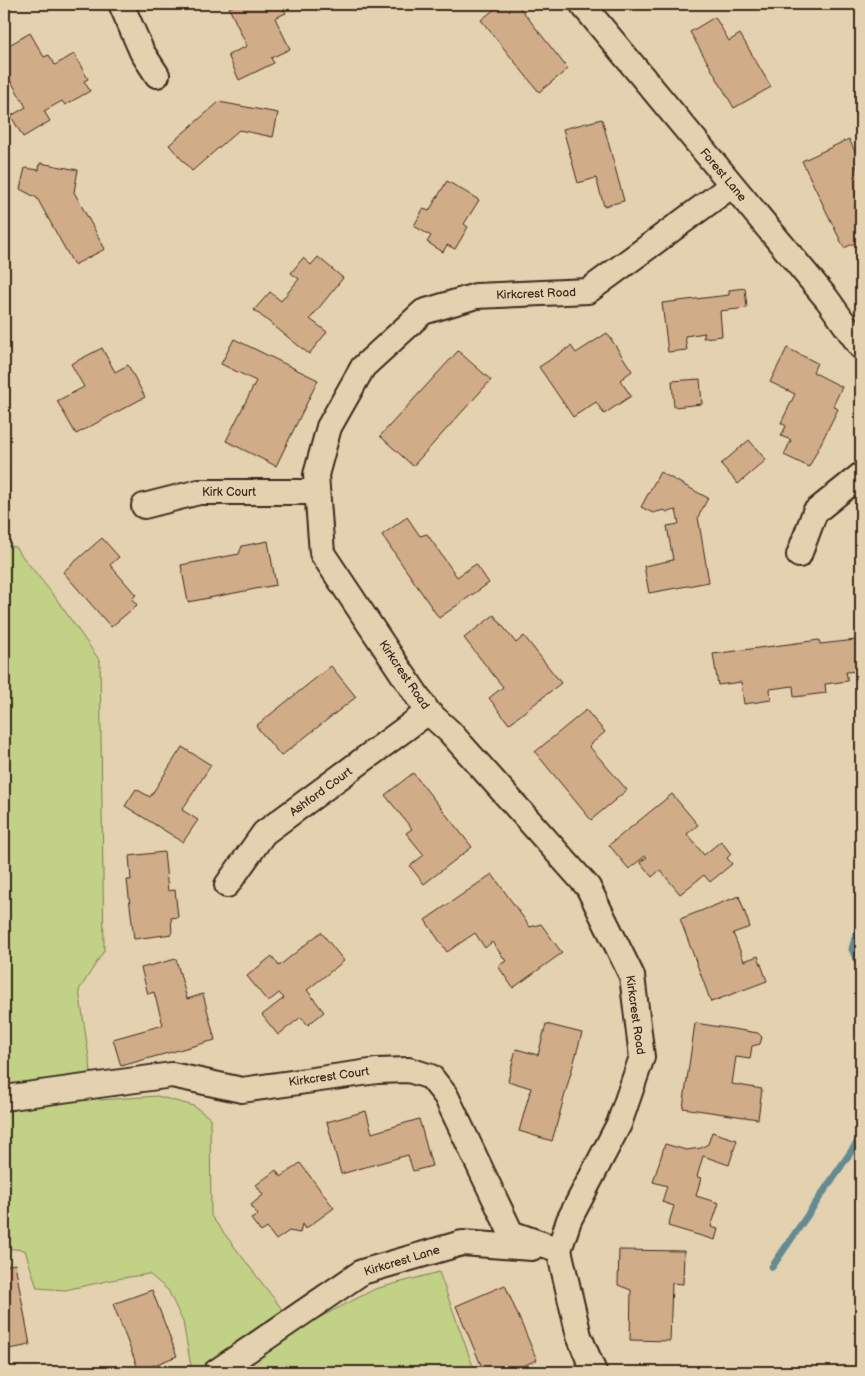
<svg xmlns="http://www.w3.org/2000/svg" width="865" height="1376" font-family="'Balsamiq Sans',sans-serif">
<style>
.green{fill:#c1d186;stroke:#7e7e52}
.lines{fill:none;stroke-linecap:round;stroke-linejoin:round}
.stream{stroke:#648b91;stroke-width:7}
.building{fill:#d1ac88;stroke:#3b2a1e}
.minor-casing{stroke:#3b2a1e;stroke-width:28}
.minor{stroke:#e3d1af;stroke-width:24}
.labels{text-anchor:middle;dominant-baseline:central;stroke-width:5;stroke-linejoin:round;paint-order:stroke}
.street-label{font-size:12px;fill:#3b2a1e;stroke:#e3d1af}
</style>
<rect width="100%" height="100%" fill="#e3d1af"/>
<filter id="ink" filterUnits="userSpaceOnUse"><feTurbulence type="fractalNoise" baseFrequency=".02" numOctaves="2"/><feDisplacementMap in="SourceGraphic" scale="10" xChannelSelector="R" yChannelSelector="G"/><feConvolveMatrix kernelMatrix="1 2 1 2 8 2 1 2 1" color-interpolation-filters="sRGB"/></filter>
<g filter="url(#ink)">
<!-- green -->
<polygon class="green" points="4,544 15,547 55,597 100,661 104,951 79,990 91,1071 99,1100 157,1096 194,1106 210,1118 211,1216 297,1329 375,1289 439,1272 475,1372 192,1372 183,1322 168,1290 149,1274 116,1279 65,1290 37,1288 25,1250 4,1248"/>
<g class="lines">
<!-- stream -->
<g class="stream">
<polyline points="861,918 852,949 861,970"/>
<polyline points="772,1267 861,1137"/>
</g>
</g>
<!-- building -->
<g class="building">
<polygon points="238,4 281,4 286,13 275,18 290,49 271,58 274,63 239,80 228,55 247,46 229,8"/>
<polygon points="501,4 517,4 568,69 539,92 481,20"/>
<polygon points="715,17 729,41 740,34 771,87 734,108 690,32"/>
<polygon points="30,33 44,57 49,55 55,65 74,54 88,79 84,81 90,91 65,105 62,101 44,111 50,121 23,137 11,116 26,107 9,78 4,81 4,48"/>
<polygon points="219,102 278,113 273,137 239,130 192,171 169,145"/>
<polygon points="602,119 624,201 604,206 596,178 578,183 563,129"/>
<polygon points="849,139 860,162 856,166 861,176 861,207 857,209 861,217 861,240 844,248 802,161"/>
<polygon points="40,163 78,170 74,192 105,249 74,265 37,198 20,189 25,168 39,170"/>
<polygon points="447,181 479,200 464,224 468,227 455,249 447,245 443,252 427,242 431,236 414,226 423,209 429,211"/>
<polygon points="318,257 343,278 310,319 327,332 309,354 254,310 270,292 281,301 299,279 291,273 303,258 311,265"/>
<polygon points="745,288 747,308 720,311 722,336 703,338 705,333 685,336 687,350 668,352 662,303 729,295 729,290"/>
<polygon points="607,333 632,371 620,380 631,396 604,414 596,402 573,417 539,367 571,346 576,353"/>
<polygon points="234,339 318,380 276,466 226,441 256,381 221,364"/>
<polygon points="102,348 115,372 128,365 145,397 76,434 57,401 84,387 71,364"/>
<polygon points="787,348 817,363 813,372 842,387 833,406 838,409 809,467 784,455 791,440 781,436 786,426 781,423 795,394 770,382"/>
<polygon points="458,351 491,380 413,466 380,436"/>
<polygon points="700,379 702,404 674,407 672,381"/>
<polygon points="749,440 766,460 738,484 721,464"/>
<polygon points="4,466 8,466 10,519 4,519"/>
<polygon points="660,472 708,498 698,517 709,582 649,593 644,566 673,560 667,526 679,524 676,510 667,512 664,510 653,513 641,507"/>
<polygon points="407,517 420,536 427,534 457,577 476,564 489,583 439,618 382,535"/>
<polygon points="102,538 119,557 110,565 136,595 132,599 137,605 111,627 63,572"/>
<polygon points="268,541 276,585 188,602 181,565 239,554 242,546"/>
<polygon points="494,615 516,643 524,636 561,683 509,724 489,698 503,687 464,638"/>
<polygon points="819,640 820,644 856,640 860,671 846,672 848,681 825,684 826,693 794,697 793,686 770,689 771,700 744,704 741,682 718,685 713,654"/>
<polygon points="331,666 356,697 281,756 256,726"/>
<polygon points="586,710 605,732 589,746 627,790 591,820 535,752"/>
<polygon points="182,747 211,765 182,810 198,820 183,842 125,806 136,789 150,797"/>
<polygon points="413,773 472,847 424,884 410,866 424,855 406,833 412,829 385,795"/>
<polygon points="672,794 698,825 687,834 704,855 721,841 731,854 727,858 732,864 710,882 704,875 680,894 660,870 652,877 640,862 647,857 645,856 629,869 609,845"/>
<polygon points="164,852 168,891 175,890 178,917 171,918 172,934 134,939 127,880 131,880 129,856"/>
<polygon points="492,874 530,927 541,924 562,953 513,988 498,966 506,961 492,942 485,948 475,933 447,952 425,920"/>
<polygon points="739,896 750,927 733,933 744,961 758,956 767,981 711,1002 680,919"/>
<polygon points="321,932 344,961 307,990 324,1012 308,1025 301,1017 278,1035 262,1015 284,998 279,993 268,1002 247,976 272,956 279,966"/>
<polygon points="176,959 187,999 203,994 215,1040 121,1066 113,1039 163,1025 154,992 148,994 141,968"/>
<polygon points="695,1023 758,1033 762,1037 760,1044 752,1046 750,1059 736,1057 732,1084 762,1089 758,1119 683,1108"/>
<polygon points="546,1024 582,1033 552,1141 519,1131 531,1088 508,1081 516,1049 538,1055"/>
<polygon points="366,1111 372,1133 419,1119 432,1166 413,1171 408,1155 341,1174 327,1122"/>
<polygon points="712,1132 737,1140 729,1165 703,1156 697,1177 701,1178 696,1196 719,1203 711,1227 718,1229 715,1240 668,1226 674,1206 662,1202 667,1186 653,1182 665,1144 686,1150 701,1148 708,1144"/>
<polygon points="300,1163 334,1208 305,1229 302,1224 300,1233 289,1231 276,1240 267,1228 261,1232 251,1219 258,1215 251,1205 263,1195 256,1185 276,1170 281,1177"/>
<polygon points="619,1250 684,1251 683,1284 672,1283 670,1341 630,1340 631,1290 618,1285"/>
<polygon points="15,1264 30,1345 4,1350 4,1266"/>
<polygon points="505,1285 537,1360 508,1372 484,1372 456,1306"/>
<polygon points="152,1290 177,1356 139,1371 113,1304"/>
</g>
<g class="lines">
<!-- minor casing -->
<g class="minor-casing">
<g id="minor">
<polyline points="121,4 142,52 157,75"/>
<polyline points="582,4 827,299 861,347"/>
<polyline points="144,506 199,492 316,492"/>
<polyline points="799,555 815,512 861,475"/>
<polyline points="227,885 264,833 428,712"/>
<polyline points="4,1098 172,1075 242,1090 377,1071 409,1070 431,1077 446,1096 511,1233 559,1250"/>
<polyline points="216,1372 362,1272 462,1243 532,1248"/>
<polyline points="594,1372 579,1336 559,1250 569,1220 619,1124 642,1057 632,976 588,887 450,732 428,712 322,553 316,475 329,427 363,367 423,312 476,296 588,291 731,186"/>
</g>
</g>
<!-- minor -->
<use href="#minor" class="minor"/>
</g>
</g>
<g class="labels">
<!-- street labels -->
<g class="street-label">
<text transform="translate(723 175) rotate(50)">Forest Lane</text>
<text transform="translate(536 294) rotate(-2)">Kirkcrest Road</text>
<text x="229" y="492">Kirk Court</text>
<text transform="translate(404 675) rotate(56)">Kirkcrest Road</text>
<text transform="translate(321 792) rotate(-36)">Ashford Court</text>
<text transform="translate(635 1015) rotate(82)">Kirkcrest Road</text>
<text transform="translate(329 1077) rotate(-8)">Kirkcrest Court</text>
<text transform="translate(402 1261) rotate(-17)">Kirkcrest Lane</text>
</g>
</g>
<!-- margin -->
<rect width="865" height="1376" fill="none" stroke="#e3d1af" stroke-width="20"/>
<rect x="10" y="10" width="845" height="1356" fill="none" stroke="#3b2a1e" stroke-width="2" filter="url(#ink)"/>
</svg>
